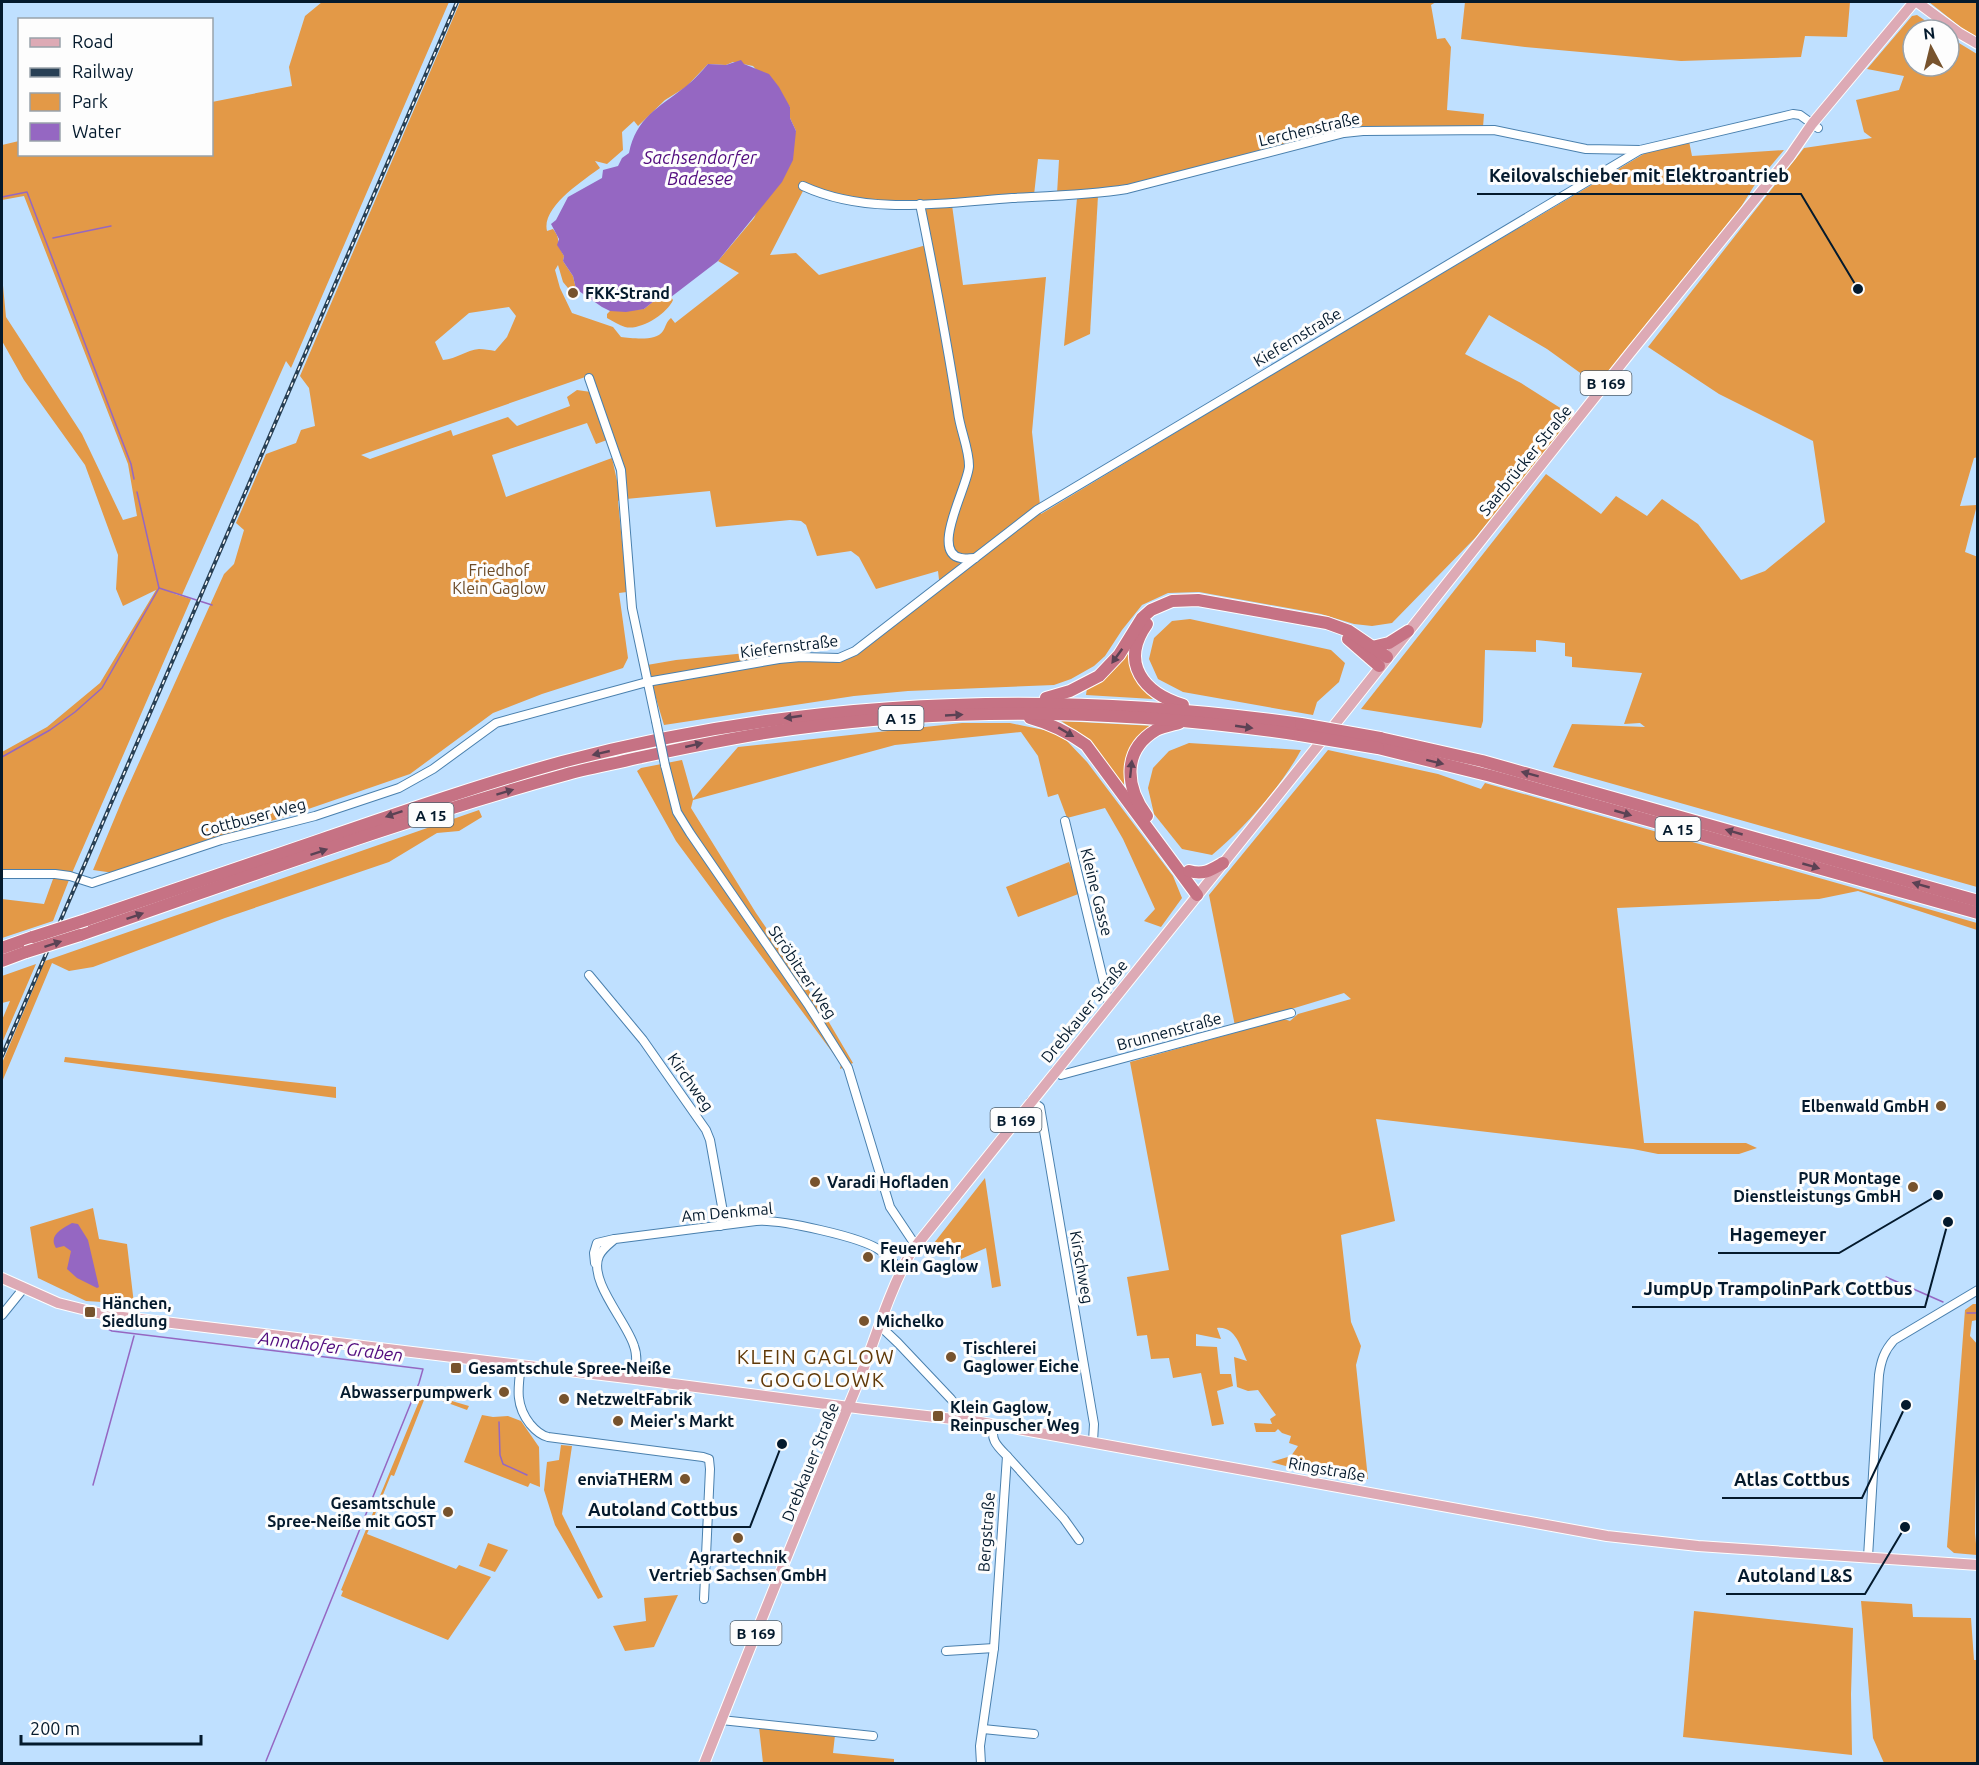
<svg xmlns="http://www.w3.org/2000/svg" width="1979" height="1765" font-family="Ubuntu,sans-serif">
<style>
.green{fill:#e39947;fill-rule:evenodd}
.water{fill:#9567c2}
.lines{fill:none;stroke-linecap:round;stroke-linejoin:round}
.stream{stroke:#9567c2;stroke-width:1.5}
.minor-casing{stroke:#4a80ae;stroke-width:10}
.major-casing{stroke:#fff;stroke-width:12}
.highway-casing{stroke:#fff;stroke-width:14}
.minor{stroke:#fff;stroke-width:8}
.major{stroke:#ddaab5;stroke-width:10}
.highway{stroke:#c67284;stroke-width:12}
.rail-casing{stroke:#284055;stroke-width:4}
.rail{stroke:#fdfdfd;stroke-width:1.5;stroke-dasharray:4.5;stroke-linecap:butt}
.minor-bridge-casing{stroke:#4a80ae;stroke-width:10;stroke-linecap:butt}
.highway-bridge-casing{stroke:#fff;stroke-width:14;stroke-linecap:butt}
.minor-bridge{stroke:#fff;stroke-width:8}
.highway-bridge{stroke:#c67284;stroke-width:12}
.oneway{fill:#5b4254}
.poi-dot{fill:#77532d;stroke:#fdfdfd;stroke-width:2}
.labels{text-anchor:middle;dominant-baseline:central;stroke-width:6;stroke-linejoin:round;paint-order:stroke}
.shield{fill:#fdfdfd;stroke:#4f5e6b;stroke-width:1.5}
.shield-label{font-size:15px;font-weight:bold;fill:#041a2d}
.street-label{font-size:16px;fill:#041a2d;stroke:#fdfdfd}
.poi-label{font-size:16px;font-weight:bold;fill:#041a2d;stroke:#fdfdfd;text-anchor:start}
.park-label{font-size:16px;fill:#6c4b27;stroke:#fdfdfd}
.water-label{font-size:18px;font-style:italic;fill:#510b7e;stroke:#fdfdfd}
.quarter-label{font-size:20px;letter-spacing:1.5px;fill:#603908;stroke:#fdfdfd}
.leader{fill:none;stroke:#041a2d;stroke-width:2}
.callout-dot{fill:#041a2d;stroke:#fdfdfd;stroke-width:2}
.callout-label{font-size:18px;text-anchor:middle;font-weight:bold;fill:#041a2d;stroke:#fdfdfd;stroke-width:6;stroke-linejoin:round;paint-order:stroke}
</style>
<rect width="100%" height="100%" fill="#bfe0ff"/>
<!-- green -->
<g class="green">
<polygon points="322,2 449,2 291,368 286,361 182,595 172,593 191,599 72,873 2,872 2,752 47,727 100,683 156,590 123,606 116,589 118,555 85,465 24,380 2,341 2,275 6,317 82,434 123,520 137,516 128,464 24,196 2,200 2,145 19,141 20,154 212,154 212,102 292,86 289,67 305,16"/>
<path d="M460,2H1436L1431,5L1437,39L1445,38L1451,47L1447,110L1484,114L1483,127H1374L1128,187L1057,194L1059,160L1038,159L1034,195L885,202L803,191L770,255L796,253L819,275L930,244L923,206L952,205L963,285L1046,277L1032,432L1041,514L1274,373L1647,152L1689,141L1692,156L1784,150L1754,186L1741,207L1597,385L1547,349L1489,315L1465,354L1521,383L1573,416L1476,537L1392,623L1372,626L1354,624L1321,614L1199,592L1168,593L1142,605L1122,630L1105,656L1094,666L1071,679L1054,685L908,691L854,696L664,725L651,682L779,661L839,659L940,588L938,571L876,589L859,557L851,551L817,556L806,525L801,521L790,520L716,527L710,491L626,499L591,375L361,455L370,459L451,430L453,436L508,417L517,426L570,406L567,397L577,390L591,392L607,440L596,444L587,423L492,455L506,497L612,458L621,499L618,501L627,592L619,593L628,658L623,668L542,694L493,713L410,774L288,816L239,830L114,873L93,870L123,798L224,574L234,564L244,530L236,523L266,454L296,443L301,430L315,426L309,388L300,376ZM733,62L753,66L790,107V118L796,131L754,218L718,261L739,273L675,323L671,318C666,322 666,326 663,331C656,342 632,338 621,337L613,327L572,313L560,288L555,270L558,265L563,282L568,288L576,289L573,276L563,261L564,256L558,245C559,238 557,234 553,229L547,231C541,207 584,180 600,168L595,161L607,164L623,150L622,132L634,121L638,126L665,100L686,87L708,64L726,65ZM509,307L516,316L507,337L495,351C490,350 484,349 479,349C466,350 457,359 443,360L435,342L469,313Z"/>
<polygon points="1465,2 1850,2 1847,37 1805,36 1801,57 1681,61 1525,47 1461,39"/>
<polygon points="1929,2 1977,2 1977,37 1963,29"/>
<polygon points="1917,15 1939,30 1913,30 1913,66 1949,66 1949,37 1977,54 1978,457 1974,458 1960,506 1977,505 1965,552 1978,557 1977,887 1553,767 1572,724 1645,727 1640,723 1624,724 1642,673 1572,667 1572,657 1565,656 1565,643 1536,640 1536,652 1485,650 1483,721 1481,728 1361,709 1546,474 1601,514 1616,496 1647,516 1662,499 1698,524 1741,580 1765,571 1825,522 1813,441 1719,394 1648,347 1804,148 1872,138 1864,132 1856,100 1899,90 1904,76 1867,69 1912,16"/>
<polygon points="1098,196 1090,334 1064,346 1077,198"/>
<path d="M664,297H671L673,300C667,314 640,331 625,327C619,325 613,321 607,318V314L610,311L644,309L654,301Z"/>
<polygon points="1190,619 1331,650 1345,663 1339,682 1317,702 1313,715 1183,692 1158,679 1149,659 1154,638 1172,621"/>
<polygon points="1130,647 1137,680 1153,699 1086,695 1087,688"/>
<polygon points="788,649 793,656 650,680 647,665 676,660"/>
<path d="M1061,721L1155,726C1131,747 1125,754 1124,787L1085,737Z"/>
<polygon points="962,723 1010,723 1049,731 1066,740 1087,762 1173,876 1182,898 1161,927 1144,921 1155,909 1123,839 1105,808 1067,818 1058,794 1048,797 1038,756 1021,732 895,745 693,800 691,808 756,913 817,1002 853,1063 840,1069 841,1064 676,841 637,771 641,768 682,760 693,799 738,747"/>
<path d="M1189,743L1301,750C1281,787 1244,828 1212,855L1182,849L1154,814L1148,788L1153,768L1169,751Z"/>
<path d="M1328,750L1438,774L1481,789L1485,783L1977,923V930L1858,891L1819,899L1617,908L1644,1143H1746L1757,1148L1739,1154H1658L1633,1149L1376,1119L1395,1221L1341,1235L1351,1322L1361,1346L1356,1365L1368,1479L1304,1471L1271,1462L1291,1456L1298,1446L1289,1443L1291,1436L1282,1433L1278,1429L1275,1432H1256L1254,1423L1272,1424L1270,1419L1276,1415L1258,1390L1248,1391L1237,1387L1234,1357L1247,1361C1240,1347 1236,1326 1217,1328L1221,1339L1196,1334V1346L1217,1347L1220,1374H1231L1233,1386L1217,1391L1224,1424L1212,1426L1201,1373L1173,1378L1169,1358L1151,1359L1147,1335L1137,1336L1127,1277L1169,1270L1130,1062L1284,1019L1290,1021L1298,1014L1351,999L1344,993L1235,1026L1209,895Z"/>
<polygon points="479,810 482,817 459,831 437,833 389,862 225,918 93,967 69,971 52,963 2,1082 2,1063 45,961"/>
<polygon points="1069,862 1081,893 1018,917 1006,887"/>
<polygon points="61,878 69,880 53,921 2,938 2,899 44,904 53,879"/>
<polygon points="36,964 2,1043 2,1020 10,1001 2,1003 2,976"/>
<polygon points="65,1057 336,1087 336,1098 64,1062"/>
<polygon points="985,1178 1001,1286 992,1288 986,1248 961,1259 958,1242 929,1255 927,1252"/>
<polygon points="93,1208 99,1239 127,1244 134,1304 86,1301 38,1278 30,1227"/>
<polygon points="1973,1304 1978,1304 1977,1320 1972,1321 1970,1336 1978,1345 1975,1533 1977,1555 1954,1553 1947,1547 1965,1310"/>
<polygon points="425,1387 445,1396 445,1399 469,1406 467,1410 426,1395 394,1476 391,1475 367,1534 456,1569 459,1565 491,1577 448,1640 341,1596 343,1591 341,1590"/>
<polygon points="482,1415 493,1417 508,1416 521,1421 539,1447 540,1487 530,1483 528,1487 464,1462"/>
<polygon points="561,1445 572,1446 562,1514 603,1597 598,1599 555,1525 544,1490 547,1462 559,1460"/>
<polygon points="488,1543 508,1550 495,1572 479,1566"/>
<polygon points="678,1595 654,1647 625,1651 613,1626 646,1621 644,1598"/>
<polygon points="1861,1601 1912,1604 1913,1617 1971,1618 1974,1660 1978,1660 1977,1763 1884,1763 1873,1738"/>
<polygon points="1694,1611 1853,1628 1851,1694 1852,1755 1683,1737"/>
<polygon points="759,1727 835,1735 833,1753 894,1759 894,1763 763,1763"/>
</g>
<!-- water -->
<g class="water">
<path d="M741,60L744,64L769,74L779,87L790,107V118L796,131L793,160L782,182L718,261L671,297L654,301L644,309L626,312L610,311L602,307L576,289L573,276L563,261L564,256L557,245L559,239L551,224L556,220L568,197L602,178L603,170L618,166L622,158L629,153C636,118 658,108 685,87C693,81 701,72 708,64L726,65Z"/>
<path d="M72,1223L78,1224L88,1240L99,1287L97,1288L77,1278L67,1269L71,1251L64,1246L56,1248C48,1235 62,1229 72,1223Z"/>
</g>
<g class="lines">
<!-- stream -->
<g class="stream">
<polyline points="2,197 27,192 131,464 134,479"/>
<polyline points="53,238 111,226"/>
<polyline points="137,492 159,588 212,605"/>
<polyline points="2,757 50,730 75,712 102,688 159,588"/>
<polyline points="1886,1277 1943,1302"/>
<polyline points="1967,1313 1978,1313"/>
<polyline points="107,1324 108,1329 112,1331 423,1369 419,1383 266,1761"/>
<polyline points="499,1422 500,1455 503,1464 527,1475"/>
<polyline points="93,1485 134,1336"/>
</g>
<!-- minor casing -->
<g class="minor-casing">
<g id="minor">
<path d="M803,186C868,216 943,203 1012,198C1050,196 1089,195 1127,189L1344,133L1363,131L1494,130L1586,149L1640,150L1793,114L1800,115L1818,128"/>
<path d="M920,204C934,273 947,342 958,412C960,430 969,448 969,466C969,484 929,553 961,558C965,559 970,558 975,558"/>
<polyline points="589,378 621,470 632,608 656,721"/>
<polyline points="665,765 677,812 690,833 809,1006 848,1068 890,1207 916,1246"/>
<polyline points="1065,821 1109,1004"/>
<polyline points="2,874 55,874 70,876 92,883 221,840 315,816 399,788 433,769 496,723 647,682 779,659 801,657 839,658 855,651 1037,510 1640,150"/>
<polyline points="589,975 643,1040 706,1130 710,1140 723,1212 720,1226"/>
<polyline points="1055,1071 1061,1075 1291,1013"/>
<polyline points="1031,1101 1040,1107 1094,1424 1093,1442"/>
<polyline points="595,1263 594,1253 597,1243 614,1239"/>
<polyline points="2,1315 23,1289"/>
<polyline points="879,1325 898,1343 951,1399 955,1404 957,1419"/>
<path d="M521,1365C518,1388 515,1405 530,1424C535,1430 540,1435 548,1437L703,1457L709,1459L710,1469L704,1599"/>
<path d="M635,1379C636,1368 638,1356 634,1346C627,1322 588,1281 599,1256C602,1249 609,1244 615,1239L756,1221C779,1219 863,1237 881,1251C889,1256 895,1264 901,1271"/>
<polyline points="1007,1456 1064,1519 1079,1540"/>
<path d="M1868,1557L1879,1375C1881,1361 1884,1351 1894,1340L1978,1290"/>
<polyline points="946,1651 994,1648"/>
<polyline points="721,1720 873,1736"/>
<polyline points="983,1729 1034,1734"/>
<path d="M981,1764L980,1746L994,1648L1007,1456C997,1446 989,1439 995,1424"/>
</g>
</g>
<!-- major casing -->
<g class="major-casing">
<g id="major">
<polyline points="1917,2 1959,33 1978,44"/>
<polyline points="2,1278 58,1303 106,1315 635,1379 864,1409 980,1422 1607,1536 1698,1546 1978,1565"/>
<path d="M704,1764C753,1640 802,1518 853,1395C873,1348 886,1297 911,1252L1332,728L1630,353L1790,156L1812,124L1914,2"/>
</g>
</g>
<!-- highway casing -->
<g class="highway-casing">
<g id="highway">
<path d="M1147,624C1119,663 1144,693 1183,705"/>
<polyline points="1348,639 1379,666"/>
<polyline points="1372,647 1389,643 1408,631"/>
<polyline points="1046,698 1070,691 1099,676 1119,655 1142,618 1151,610 1172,601 1198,600 1327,623 1349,631 1387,657"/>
<path d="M1030,718C1052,724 1068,732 1086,745L1197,895"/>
<polyline points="1380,738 1482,761 1978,901"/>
<polyline points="1378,748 1491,776 1978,913"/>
<path d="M1147,816C1126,788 1121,751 1156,730C1163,727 1172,725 1179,723"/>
<path d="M1189,871C1204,875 1211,870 1223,863"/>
<path d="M86,920C165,893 244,866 323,839C402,812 482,784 562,762C805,698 1053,689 1301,724"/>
<path d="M80,935C240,880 400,820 564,775C588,768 613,764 637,758C688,747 740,736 792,729C960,706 1132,710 1300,735"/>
<polyline points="2,948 33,937"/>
<polyline points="2,961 26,952"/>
</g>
</g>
<!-- minor -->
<use href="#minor" class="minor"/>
<!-- major -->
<use href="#major" class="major"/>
<!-- highway -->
<use href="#highway" class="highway"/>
<!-- rail casing -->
<g class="rail-casing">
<polyline id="rail" points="2,1056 457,2"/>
</g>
<!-- rail -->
<use href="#rail" class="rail"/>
<!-- minor-bridge casing -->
<g class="minor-bridge-casing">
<polyline id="minor-bridge" points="656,721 665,765"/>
</g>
<!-- highway-bridge casing -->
<g class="highway-bridge-casing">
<g id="highway-bridge">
<polyline points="1301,724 1380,738"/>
<polyline points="1300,735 1378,748"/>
<polyline points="33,937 86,920"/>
<polyline points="26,952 80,935"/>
</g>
</g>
<!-- minor-bridge -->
<use href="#minor-bridge" class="minor-bridge"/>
<!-- highway-bridge -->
<use href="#highway-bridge" class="highway-bridge"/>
</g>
<!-- one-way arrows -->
<defs><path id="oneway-solid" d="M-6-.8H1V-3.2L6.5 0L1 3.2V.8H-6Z" transform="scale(1.5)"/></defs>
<g class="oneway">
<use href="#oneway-solid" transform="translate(1117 656) rotate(126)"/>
<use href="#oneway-solid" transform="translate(954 715) rotate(-3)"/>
<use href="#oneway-solid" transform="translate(793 717) rotate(172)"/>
<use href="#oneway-solid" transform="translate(1244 727) rotate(8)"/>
<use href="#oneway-solid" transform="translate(1066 732) rotate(31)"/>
<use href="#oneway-solid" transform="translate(694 745) rotate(-13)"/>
<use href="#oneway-solid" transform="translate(601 753) rotate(167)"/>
<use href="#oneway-solid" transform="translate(1435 762) rotate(14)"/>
<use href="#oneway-solid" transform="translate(1131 769) rotate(-84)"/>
<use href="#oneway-solid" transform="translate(1530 774) rotate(-165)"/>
<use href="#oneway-solid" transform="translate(505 792) rotate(-17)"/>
<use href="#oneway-solid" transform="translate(1623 813) rotate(16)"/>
<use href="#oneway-solid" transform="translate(394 814) rotate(161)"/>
<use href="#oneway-solid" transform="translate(1734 832) rotate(-164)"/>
<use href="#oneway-solid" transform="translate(319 852) rotate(-19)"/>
<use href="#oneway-solid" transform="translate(1811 866) rotate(16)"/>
<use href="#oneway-solid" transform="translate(1921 885) rotate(-164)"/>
<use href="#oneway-solid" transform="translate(135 916) rotate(-19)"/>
<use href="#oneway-solid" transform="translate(53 944) rotate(-18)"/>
</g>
<!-- markers -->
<g class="poi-dot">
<circle cx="573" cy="293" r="6"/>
<circle cx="1941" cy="1106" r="6"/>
<circle cx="815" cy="1182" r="6"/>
<circle cx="1913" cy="1187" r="6"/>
<circle cx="868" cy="1257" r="6"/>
<rect x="84" y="1306" width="12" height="12" rx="3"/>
<circle cx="864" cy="1321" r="6"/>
<circle cx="951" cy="1357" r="6"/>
<rect x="450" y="1362" width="12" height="12" rx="3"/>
<circle cx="504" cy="1392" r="6"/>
<circle cx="564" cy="1399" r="6"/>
<rect x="932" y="1410" width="12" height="12" rx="3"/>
<circle cx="618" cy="1421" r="6"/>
<circle cx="685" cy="1479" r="6"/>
<circle cx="448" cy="1512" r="6"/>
<circle cx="738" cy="1538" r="6"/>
</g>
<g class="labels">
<!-- shield labels -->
<g class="shield">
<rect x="1580.5" y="371" width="51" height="24" rx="4.5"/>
<rect x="878.5" y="706" width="45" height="24" rx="4.5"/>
<rect x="408.5" y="803" width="45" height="24" rx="4.5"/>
<rect x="1655.5" y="817" width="45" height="24" rx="4.5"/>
<rect x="990.5" y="1108" width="51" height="24" rx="4.5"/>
<rect x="730.5" y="1621" width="51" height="24" rx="4.5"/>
</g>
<g class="shield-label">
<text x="1606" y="383">B 169</text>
<text x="901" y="718">A 15</text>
<text x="431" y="815">A 15</text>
<text x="1678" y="829">A 15</text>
<text x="1016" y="1120">B 169</text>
<text x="756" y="1633">B 169</text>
</g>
<!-- street labels -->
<g class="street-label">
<text transform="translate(1309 129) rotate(-13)">Lerchenstraße</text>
<text transform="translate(1297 337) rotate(-31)">Kiefernstraße</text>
<text transform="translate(1525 460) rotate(-51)">Saarbrücker Straße</text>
<text transform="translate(789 646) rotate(-7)">Kiefernstraße</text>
<text transform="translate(253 817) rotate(-15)">Cottbuser Weg</text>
<text transform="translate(1097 892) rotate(76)">Kleine Gasse</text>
<text transform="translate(803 972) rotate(56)">Ströbitzer Weg</text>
<text transform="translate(1084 1011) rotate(-51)">Drebkauer Straße</text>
<text transform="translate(1169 1031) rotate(-15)">Brunnenstraße</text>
<text transform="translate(691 1082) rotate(55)">Kirchweg</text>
<text transform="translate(727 1212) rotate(-5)">Am Denkmal</text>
<text transform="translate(1082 1267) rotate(80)">Kirschweg</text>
<text transform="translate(810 1462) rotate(-68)">Drebkauer Straße</text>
<text transform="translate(1327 1469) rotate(10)">Ringstraße</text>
<text transform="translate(986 1532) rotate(-86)">Bergstraße</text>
</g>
<!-- poi labels -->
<g class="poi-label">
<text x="585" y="293">FKK-Strand</text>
<text x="1929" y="1106" text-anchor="end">Elbenwald GmbH</text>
<text x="1901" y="1178" text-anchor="end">PUR Montage<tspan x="1901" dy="18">Dienstleistungs GmbH</tspan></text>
<text x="827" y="1182">Varadi Hofladen</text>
<text x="880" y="1248">Feuerwehr<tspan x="880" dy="18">Klein Gaglow</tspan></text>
<text x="102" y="1303">Hänchen,<tspan x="102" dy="18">Siedlung</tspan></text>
<text x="876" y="1321">Michelko</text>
<text x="963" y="1348">Tischlerei<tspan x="963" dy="18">Gaglower Eiche</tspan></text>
<text x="468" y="1368">Gesamtschule Spree-Neiße</text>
<text x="492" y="1392" text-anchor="end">Abwasserpumpwerk</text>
<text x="576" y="1399">NetzweltFabrik</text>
<text x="950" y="1407">Klein Gaglow,<tspan x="950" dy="18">Reinpuscher Weg</tspan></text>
<text x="630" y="1421">Meier's Markt</text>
<text x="673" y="1479" text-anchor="end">enviaTHERM</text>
<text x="436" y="1503" text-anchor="end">Gesamtschule<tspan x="436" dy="18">Spree-Neiße mit GOST</tspan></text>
<text x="738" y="1557" text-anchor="middle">Agrartechnik<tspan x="738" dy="18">Vertrieb Sachsen GmbH</tspan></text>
</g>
<!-- park labels -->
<g class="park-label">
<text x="499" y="570">Friedhof<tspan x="499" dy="18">Klein Gaglow</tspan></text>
</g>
<!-- water labels -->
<g class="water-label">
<text x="700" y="157">Sachsendorfer<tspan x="700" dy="21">Badesee</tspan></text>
<text transform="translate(331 1346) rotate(7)">Annahofer Graben</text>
</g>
<!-- quarter labels -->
<g class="quarter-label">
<text x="816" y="1356">KLEIN GAGLOW<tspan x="816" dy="23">- GOGOLOWK</tspan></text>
</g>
</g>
<!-- callouts -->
<path class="leader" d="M1858 289L1801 194H1477M1938 1195L1839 1253H1718M1948 1222L1925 1307H1632M1906 1405L1862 1498H1722M782 1444L750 1527H576M1905 1527L1865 1594H1726"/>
<g class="callout-dot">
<circle cx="1858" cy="289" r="6"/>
<circle cx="1938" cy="1195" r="6"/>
<circle cx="1948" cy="1222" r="6"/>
<circle cx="1906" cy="1405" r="6"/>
<circle cx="782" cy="1444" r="6"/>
<circle cx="1905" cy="1527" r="6"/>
</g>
<g class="callout-label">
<text x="1639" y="182">Keilovalschieber mit Elektroantrieb</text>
<text x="1778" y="1241">Hagemeyer</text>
<text x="1778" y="1295">JumpUp TrampolinPark Cottbus</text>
<text x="1792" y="1486">Atlas Cottbus</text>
<text x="663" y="1516">Autoland Cottbus</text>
<text x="1795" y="1582">Autoland L&amp;S</text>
</g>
<!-- border -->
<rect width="1979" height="1765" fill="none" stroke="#041a2d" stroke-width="6"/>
<!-- legend -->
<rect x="18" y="18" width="195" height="138" fill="#fdfdfd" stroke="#99a2aa" stroke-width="1.5"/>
<rect x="30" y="38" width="30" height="9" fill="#ddaab5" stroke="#99a2aa" stroke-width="1.5"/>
<text x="72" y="48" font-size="18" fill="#041a2d">Road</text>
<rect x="30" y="68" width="30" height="9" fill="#284055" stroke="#99a2aa" stroke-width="1.5"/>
<text x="72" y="78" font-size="18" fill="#041a2d">Railway</text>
<rect x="30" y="93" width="30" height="18" fill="#e39947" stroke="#99a2aa" stroke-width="1.5"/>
<text x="72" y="108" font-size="18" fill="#041a2d">Park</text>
<rect x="30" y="123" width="30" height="18" fill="#9567c2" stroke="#99a2aa" stroke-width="1.5"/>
<text x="72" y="138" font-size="18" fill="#041a2d">Water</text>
<!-- north arrow -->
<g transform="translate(1931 48) rotate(353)"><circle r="28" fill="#fdfdfd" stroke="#99a2aa" stroke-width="1.5"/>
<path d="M0-4.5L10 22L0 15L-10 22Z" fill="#77532d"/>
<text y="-9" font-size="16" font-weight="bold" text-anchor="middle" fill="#041a2d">N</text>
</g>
<!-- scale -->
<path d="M21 1735v9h180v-9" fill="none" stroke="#041a2d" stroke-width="3"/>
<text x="30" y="1735" font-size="18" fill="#041a2d" stroke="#fdfdfd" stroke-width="4.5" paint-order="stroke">200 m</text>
</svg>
